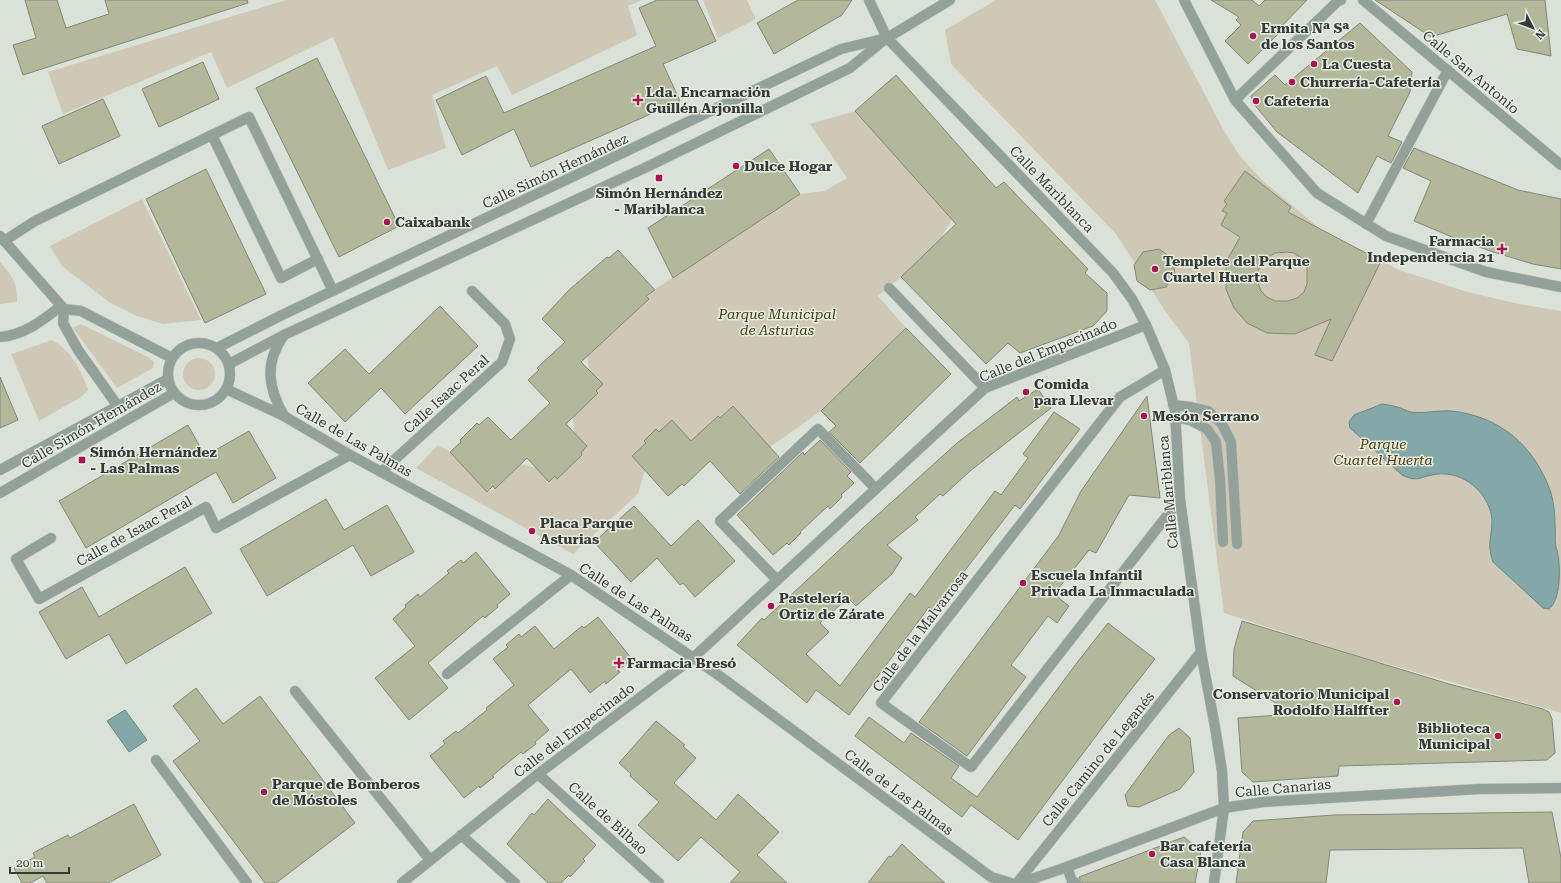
<svg xmlns="http://www.w3.org/2000/svg" width="1561" height="883" font-family="'Roboto Serif',serif">
<style>
.green{fill:#d0c8b6}
.water{fill:#83a8a7;stroke:#6c8785}
.building{fill:#b4b89a;stroke:#83857a;fill-rule:evenodd}
.lines{fill:none;stroke-linecap:round;stroke-linejoin:round}
.service-casing{stroke:#b9c0b7;stroke-width:11}
.pedestrian-casing{stroke:#b9c0b7;stroke-width:11}
.minor-casing{stroke:#b9c0b7;stroke-width:11}
.tertiary-casing{stroke:#b9c0b7;stroke-width:11}
.service{stroke:#93a19b;stroke-width:10}
.pedestrian{stroke:#93a19b;stroke-width:10}
.minor{stroke:#93a19b;stroke-width:10}
.tertiary{stroke:#93a19b;stroke-width:10}
.poi-dot{fill:#a81651;stroke:#e7efe5;stroke-width:1.5}
.labels{text-anchor:middle;dominant-baseline:central;stroke-width:3;stroke-linejoin:round;paint-order:stroke}
.poi-label{font-size:14px;font-weight:bold;fill:#363935;stroke:#e7efe5;text-anchor:start}
.street-label{font-size:14px;fill:#363935;stroke:#e7efe5}
.park-label{font-size:14px;font-style:italic;fill:#4d3a05;stroke:#e7efe5}
</style>
<rect width="100%" height="100%" fill="#dae2d8"/>
<!-- green -->
<g class="green">
<polygon points="286,0 642,0 628,6 637,35 512,95 497,66 432,95 446,148 388,170 333,37 227,88 211,52 63,114 48,72"/>
<polygon points="703,0 747,0 756,19 718,38"/>
<polygon points="996,0 1155,0 1223,129 1239,155 1262,180 1319,228 1399,270 1468,292 1519,304 1561,311 1561,713 1352,654 1224,613 1189,343 1165,311 1116,234 951,64 945,30"/>
<polygon points="855,111 952,219 941,238 901,277 878,296 906,328 821,411 770,447 733,407 720,418 718,416 705,427 693,443 672,420 659,432 656,429 644,441 646,443 632,456 645,470 638,494 573,554 416,468 438,445 450,452 487,492 495,489 521,464 536,468 549,482 555,476 557,479 582,455 581,453 587,446 574,432 573,417 598,393 596,391 603,384 589,370 587,355 649,299 647,297 654,290 800,194 825,191 847,178 810,124"/>
<polygon points="142,199 201,320 163,324 137,316 109,302 62,266 50,246"/>
<path d="M0,262C13,277 17,282 17,302L0,304Z"/>
<polygon points="81,324 148,357 154,362 153,368 117,388 73,328"/>
<path d="M52,340C71,350 81,370 88,390L81,397L39,421L11,354Z"/>
<circle cx="199" cy="374" r="16"/>
</g>
<!-- water -->
<g class="water">
<path d="M1382,404C1387,405 1392,405 1397,407C1402,408 1407,411 1411,412C1424,414 1438,410 1451,411C1500,416 1535,446 1551,493C1554,503 1555,516 1555,526C1556,534 1554,543 1557,550C1561,566 1561,600 1549,609L1543,608L1493,562C1485,541 1495,531 1491,513C1484,487 1458,469 1432,475C1418,478 1416,482 1402,475L1350,428L1349,422L1354,415Z"/>
<polygon points="125,710 147,740 129,752 107,721"/>
</g>
<!-- building -->
<g class="building">
<polygon points="25,0 57,0 66,28 109,14 105,0 247,0 248,3 23,75 13,45 36,38"/>
<polygon points="657,0 697,0 716,41 663,64 680,101 531,167 514,129 462,155 436,100 486,76 504,113 656,46 639,8"/>
<polygon points="798,0 852,0 842,15 774,54 757,23"/>
<polygon points="1211,0 1252,0 1259,6 1265,0 1307,0 1280,28 1282,30 1248,64 1225,41 1241,25 1236,20 1239,17"/>
<polygon points="1375,0 1545,0 1551,56 1517,49 1507,14 1431,37"/>
<polygon points="1360,23 1412,72 1410,92 1388,136 1402,142 1391,163 1377,156 1358,193 1277,132 1254,104 1251,96 1275,75 1285,85"/>
<polygon points="317,58 399,226 339,257 256,88"/>
<polygon points="203,62 219,99 159,127 142,89"/>
<polygon points="896,75 996,188 1004,182 1088,269 1085,273 1107,293 1107,311 1093,326 1020,353 1008,343 986,364 901,277 956,224 855,111"/>
<polygon points="103,99 120,136 59,164 42,126"/>
<polygon points="1414,148 1518,190 1561,199 1561,269 1533,264 1493,252 1452,237 1414,221 1431,181 1403,168"/>
<polygon points="769,149 800,194 673,278 648,228"/>
<polygon points="206,169 266,294 205,323 146,199"/>
<path d="M1245,171L1291,207L1288,212L1381,261L1332,361L1315,355L1331,319L1295,334L1267,333L1247,323L1234,308L1226,289V262L1240,237L1221,225L1227,213L1222,211L1227,204L1224,201ZM1287,252L1294,253L1303,259L1307,265V284L1304,292L1297,298L1288,301H1275L1267,297L1261,291L1258,283V271L1263,260L1275,253Z"/>
<polygon points="1159,249 1172,258 1175,273 1166,287 1150,290 1137,281 1134,265 1143,252"/>
<polygon points="618,250 655,290 646,296 649,299 581,362 603,384 596,391 598,393 566,424 587,446 581,453 582,455 557,479 555,476 549,482 527,458 495,489 493,486 487,492 450,452 461,442 460,440 477,423 479,425 488,417 511,440 550,403 528,380 539,370 537,368 565,342 542,319 569,290 607,257 609,258"/>
<polygon points="440,306 478,346 405,414 381,388 345,422 308,383 345,349 369,374"/>
<polygon points="906,328 951,374 860,463 829,432 836,426 821,411"/>
<polygon points="0,377 18,420 0,428"/>
<polygon points="1038,389 1051,408 970,471 943,496 940,494 915,517 918,520 887,545 902,558 892,574 856,606 848,598 820,623 829,632 806,654 840,686 910,593 915,597 995,491 1001,495 1028,458 1023,454 1054,412 1080,429 1020,509 1015,505 934,611 929,607 849,715 816,690 807,703 737,645 762,618 764,620 863,528 957,443 1017,397 1019,401"/>
<polygon points="1147,396 1160,498 1129,495 1096,553 1089,550 1054,594 1069,606 1057,623 1048,616 1011,665 1026,677 967,756 919,722 1059,535 1081,491"/>
<polygon points="733,406 779,457 740,494 710,461 684,486 682,484 668,496 632,456 646,443 644,441 656,429 659,432 672,420 691,441 718,416 720,418"/>
<polygon points="188,425 205,456 249,431 276,478 233,503 216,472 86,548 59,501"/>
<polygon points="820,440 851,472 847,476 854,483 841,495 842,497 830,509 828,506 800,532 801,533 789,545 787,543 773,555 737,515 803,452 804,455"/>
<polygon points="326,499 344,530 387,505 414,552 371,576 353,545 267,596 240,549"/>
<polygon points="634,506 671,546 698,520 735,561 695,597 683,583 680,585 657,558 631,582 594,542"/>
<polygon points="476,552 510,594 497,605 498,607 485,618 483,616 428,663 448,688 409,720 375,678 415,646 393,619 406,607 405,605 418,594 420,597 449,573 447,571 461,560 463,563"/>
<polygon points="185,567 212,613 126,664 109,634 66,659 39,612 82,587 99,617"/>
<polygon points="598,617 632,659 618,671 620,672 606,684 605,681 590,693 571,669 528,705 549,730 535,742 536,744 523,754 521,752 492,776 494,777 480,788 479,786 464,798 430,756 445,744 443,741 456,731 458,733 487,710 486,708 514,685 493,659 508,647 506,645 519,634 521,637 535,626 554,649 582,626 584,628"/>
<polygon points="1242,621 1449,684 1543,709 1549,712 1552,719 1555,753 1547,760 1339,766 1338,776 1253,782 1242,772 1238,718 1293,714 1233,676 1234,649"/>
<polygon points="1108,623 1155,659 1126,696 1018,840 971,805 962,817 855,736 869,717 904,743 911,733 959,766 951,778 977,797 1079,660"/>
<polygon points="196,688 223,724 260,696 355,823 276,883 265,883 173,761 200,741 173,706"/>
<polygon points="656,721 685,745 683,746 696,758 674,783 716,820 738,794 779,832 757,855 787,883 730,883 740,872 701,837 678,861 638,825 659,802 630,776 631,774 619,763"/>
<polygon points="1179,728 1190,738 1194,772 1180,789 1139,807 1128,806 1125,795 1169,735"/>
<polygon points="548,799 596,845 583,859 585,861 570,877 569,875 561,883 548,883 507,844 532,813 534,815"/>
<polygon points="134,804 161,855 108,883 47,883 43,876 30,883 22,883 14,868 35,857 33,853 68,835 70,838"/>
<polygon points="1552,812 1561,858 1561,883 1529,883 1523,848 1330,850 1326,883 1236,883 1243,832 1253,821 1334,815"/>
<polygon points="1184,837 1201,851 1195,883 1082,883 1079,877"/>
<polygon points="902,844 918,859 945,883 868,883 889,856 891,857"/>
</g>
<g class="lines">
<!-- service casing -->
<g class="service-casing">
<g id="service">
<polyline points="1173,405 1191,407 1208,411 1222,424 1231,442 1237,544"/>
<polyline points="1175,417 1190,420 1207,429 1216,442 1220,479 1223,542"/>
<polyline points="295,691 430,860"/>
<polyline points="156,760 247,883"/>
</g>
</g>
<!-- pedestrian casing -->
<g class="pedestrian-casing">
<polyline id="pedestrian" points="1366,224 1448,70"/>
</g>
<!-- minor casing -->
<g class="minor-casing">
<g id="minor">
<polyline points="869,0 887,38 1113,273 1132,299 1146,325 1165,370 1175,411 1180,499 1201,652 1215,727 1222,771 1224,808 1214,883"/>
<polyline points="1184,0 1235,100 1317,193 1386,236 1486,272 1561,287"/>
<polyline points="1363,0 1561,165"/>
<polyline points="887,38 950,0"/>
<polyline points="1235,100 1338,1 1341,0"/>
<polyline points="212,135 281,278 318,259"/>
<polyline points="0,236 64,309 81,311 172,358"/>
<polyline points="4,241 35,221 249,117 333,291"/>
<polyline points="889,288 985,388"/>
<polyline points="64,309 63,323 78,350 117,405"/>
<path d="M0,337C24,335 42,321 61,306"/>
<polyline points="1165,370 1120,397 881,703 971,767 1180,499"/>
<polyline points="226,389 284,416 350,455 571,575 717,674 991,877 1011,883"/>
<path d="M284,416C268,388 264,363 284,335"/>
<polyline points="381,472 502,362 510,339 505,324 472,291"/>
<polyline points="51,538 16,559 39,599 206,507 216,528 350,455"/>
<polyline points="777,580 720,521 818,429 876,489"/>
<polyline points="447,674 571,575"/>
<polyline points="538,774 659,883"/>
<polyline points="461,835 515,883"/>
<polyline points="1067,867 1072,881 1076,883"/>
<polyline points="402,883 538,774 694,657 985,388 1146,325"/>
<polyline points="1017,883 1201,652"/>
<polyline points="1020,883 1067,867 1224,808 1263,802 1479,789 1561,788"/>
</g>
</g>
<!-- tertiary casing -->
<g class="tertiary-casing">
<g id="tertiary">
<circle cx="199" cy="374" r="31"/>
<polyline points="217,348 282,315 841,49 887,38"/>
<polyline points="229,364 284,335 651,165 850,68 884,40"/>
<polyline points="0,470 168,379"/>
<polyline points="0,493 174,393"/>
</g>
</g>
<!-- service -->
<use href="#service" class="service"/>
<!-- pedestrian -->
<use href="#pedestrian" class="pedestrian"/>
<!-- minor -->
<use href="#minor" class="minor"/>
<!-- tertiary -->
<use href="#tertiary" class="tertiary"/>
</g>
<!-- markers -->
<g class="poi-dot">
<circle cx="1253" cy="36" r="4"/>
<circle cx="1314" cy="64" r="4"/>
<circle cx="1292" cy="82" r="4"/>
<path d="M636 94h4v4h4v4h-4v4h-4v-4h-4v-4h4z"/>
<circle cx="1256" cy="101" r="4"/>
<circle cx="736" cy="166" r="4"/>
<rect x="655" y="174" width="8" height="8" rx="2"/>
<circle cx="387" cy="222" r="4"/>
<path d="M1500 243h4v4h4v4h-4v4h-4v-4h-4v-4h4z"/>
<circle cx="1155" cy="269" r="4"/>
<circle cx="1026" cy="392" r="4"/>
<circle cx="1144" cy="416" r="4"/>
<rect x="78" y="456" width="8" height="8" rx="2"/>
<circle cx="532" cy="531" r="4"/>
<circle cx="1023" cy="583" r="4"/>
<circle cx="771" cy="606" r="4"/>
<path d="M617 657h4v4h4v4h-4v4h-4v-4h-4v-4h4z"/>
<circle cx="1397" cy="702" r="4"/>
<circle cx="1498" cy="736" r="4"/>
<circle cx="264" cy="792" r="4"/>
<circle cx="1152" cy="854" r="4"/>
</g>
<g class="labels">
<!-- poi labels -->
<g class="poi-label">
<text x="1261" y="28">Ermita Nª Sª<tspan x="1261" dy="16">de los Santos</tspan></text>
<text x="1322" y="64">La Cuesta</text>
<text x="1300" y="82">Churrería-Cafetería</text>
<text x="646" y="92">Lda. Encarnación<tspan x="646" dy="16">Guillén Arjonilla</tspan></text>
<text x="1264" y="101">Cafeteria</text>
<text x="744" y="166">Dulce Hogar</text>
<text x="659" y="193" text-anchor="middle">Simón Hernández<tspan x="659" dy="16">- Mariblanca</tspan></text>
<text x="395" y="222">Caixabank</text>
<text x="1494" y="241" text-anchor="end">Farmacia<tspan x="1494" dy="16">Independencia 21</tspan></text>
<text x="1163" y="261">Templete del Parque<tspan x="1163" dy="16">Cuartel Huerta</tspan></text>
<text x="1034" y="384">Comida<tspan x="1034" dy="16">para Llevar</tspan></text>
<text x="1152" y="416">Mesón Serrano</text>
<text x="90" y="452">Simón Hernández<tspan x="90" dy="16">- Las Palmas</tspan></text>
<text x="540" y="523">Placa Parque<tspan x="540" dy="16">Asturias</tspan></text>
<text x="1031" y="575">Escuela Infantil<tspan x="1031" dy="16">Privada La Inmaculada</tspan></text>
<text x="779" y="598">Pastelería<tspan x="779" dy="16">Ortiz de Zárate</tspan></text>
<text x="627" y="663">Farmacia Bresó</text>
<text x="1389" y="694" text-anchor="end">Conservatorio Municipal<tspan x="1389" dy="16">Rodolfo Halffter</tspan></text>
<text x="1490" y="728" text-anchor="end">Biblioteca<tspan x="1490" dy="16">Municipal</tspan></text>
<text x="272" y="784">Parque de Bomberos<tspan x="272" dy="16">de Móstoles</tspan></text>
<text x="1160" y="846">Bar cafetería<tspan x="1160" dy="16">Casa Blanca</tspan></text>
</g>
<!-- street labels -->
<g class="street-label">
<text transform="translate(1471 72) rotate(40)">Calle San Antonio</text>
<text transform="translate(555 171) rotate(-25)">Calle Simón Hernández</text>
<text transform="translate(1052 189) rotate(46)">Calle Mariblanca</text>
<text transform="translate(1048 350) rotate(-22)">Calle del Empecinado</text>
<text transform="translate(446 394) rotate(-42)">Calle Isaac Peral</text>
<text transform="translate(91 425) rotate(-30)">Calle Simón Hernández</text>
<text transform="translate(354 440) rotate(30)">Calle de Las Palmas</text>
<text transform="translate(1168 492) rotate(-95)">Calle Mariblanca</text>
<text transform="translate(134 531) rotate(-29)">Calle de Isaac Peral</text>
<text transform="translate(636 602) rotate(33)">Calle de Las Palmas</text>
<text transform="translate(920 631) rotate(-53)">Calle de la Malvarrosa</text>
<text transform="translate(574 730) rotate(-37)">Calle del Empecinado</text>
<text transform="translate(1098 759) rotate(-51)">Calle Camino de Leganés</text>
<text transform="translate(1283 788) rotate(-5)">Calle Canarias</text>
<text transform="translate(899 792) rotate(37)">Calle de Las Palmas</text>
<text transform="translate(608 818) rotate(42)">Calle de Bilbao</text>
</g>
<!-- park labels -->
<g class="park-label">
<text x="777" y="314">Parque Municipal<tspan x="777" dy="16">de Asturias</tspan></text>
<text x="1383" y="444">Parque<tspan x="1383" dy="16">Cuartel Huerta</tspan></text>
</g>
</g>
<!-- north arrow -->
<g transform="translate(1533 28) rotate(132)" stroke="#e7efe5" stroke-width="3" paint-order="stroke">
<path d="M0-3L7 15L0 10L-7 15Z" fill="#363935"/>
<text y="-6" font-size="11" font-weight="bold" text-anchor="middle" fill="#363935">N</text>
</g>
<!-- scale -->
<path d="M10 867v6h59v-6" fill="none" stroke="#363935" stroke-width="2"/>
<text x="16" y="867" font-size="12" fill="#363935" stroke="#e7efe5" stroke-width="3" paint-order="stroke">20 m</text>
</svg>
